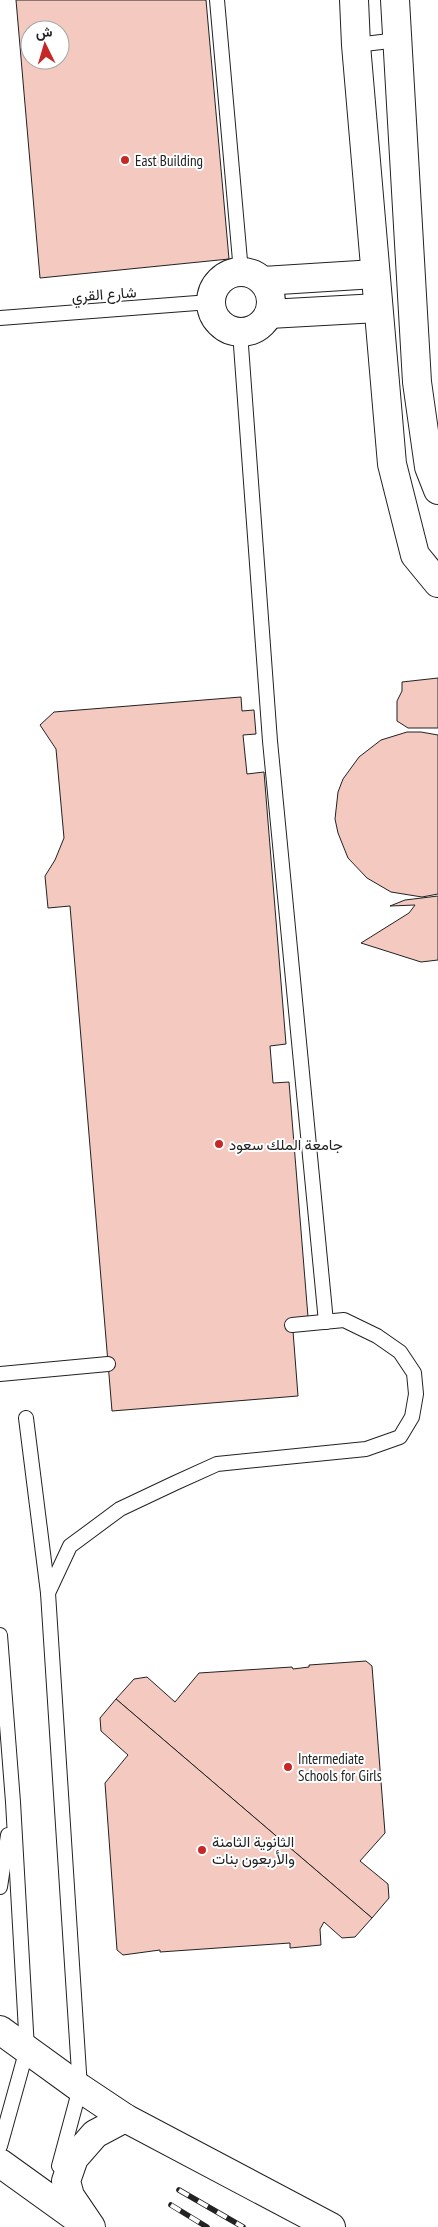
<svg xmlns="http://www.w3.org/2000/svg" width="438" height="2227" font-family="'PT Sans Narrow',Vazirmatn,sans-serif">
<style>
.building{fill:#f3c9c0;stroke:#222;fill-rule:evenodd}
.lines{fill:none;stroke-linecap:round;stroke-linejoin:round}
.service-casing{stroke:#222;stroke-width:16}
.minor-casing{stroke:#222;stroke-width:30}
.tertiary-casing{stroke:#222;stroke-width:30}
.secondary-casing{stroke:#222;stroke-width:30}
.service{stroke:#fff;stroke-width:14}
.minor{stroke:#fff;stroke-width:28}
.tertiary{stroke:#fff;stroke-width:28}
.secondary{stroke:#fff;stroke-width:28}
.rail-casing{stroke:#222;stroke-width:5.5}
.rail{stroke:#fff;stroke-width:4;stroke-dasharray:11;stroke-linecap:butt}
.poi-dot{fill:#c62828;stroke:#fff;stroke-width:2}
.labels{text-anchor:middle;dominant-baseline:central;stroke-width:4;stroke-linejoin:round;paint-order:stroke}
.poi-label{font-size:15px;fill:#222;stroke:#fff;text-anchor:start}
.street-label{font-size:15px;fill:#222;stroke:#fff}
</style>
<rect width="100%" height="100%" fill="#fff"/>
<!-- building -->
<g class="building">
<path d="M16,0H206L229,259L40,278ZM30,30H60V60H30Z"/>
<polygon points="438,678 438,728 408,728 397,721 397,701 402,691 402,682"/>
<polygon points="241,697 242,711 254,710 256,734 243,735 247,774 264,772 286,1044 270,1046 273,1083 289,1082 308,1317 292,1318 298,1396 112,1411 70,906 48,908 45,876 55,860 64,838 56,749 40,725 54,712"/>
<polygon points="407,732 421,732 438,735 438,894 422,897 391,892 367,878 348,858 338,833 335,819 338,792 343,779 359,757 381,740"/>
<polygon points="438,896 438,960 421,962 361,943 409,913 415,905 390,906 405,900"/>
<polygon points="366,1661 372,1666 385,1833 360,1861 388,1884 389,1898 372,1918 116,1699 134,1679 147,1677 175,1702 199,1673 292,1667 293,1669 309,1667 309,1665"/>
<polygon points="116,1699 372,1918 355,1937 342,1938 324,1922 320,1929 321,1945 290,1948 290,1943 160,1952 160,1950 123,1955 117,1950 105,1783 128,1755 101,1731 100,1718"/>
</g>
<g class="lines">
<!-- service casing -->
<g class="service-casing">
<g id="service">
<polyline points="217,0 241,272"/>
<polyline points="356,45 398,40"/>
<polyline points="0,318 210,302"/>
<polyline points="240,332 270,741 326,1322"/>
<polyline points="0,1374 108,1364"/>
<polyline points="26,1418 48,1593"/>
<polyline points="0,1635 13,1802 27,2049 0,2146"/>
<polyline points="0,1887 8,1835"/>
<polyline points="59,2166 80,2088 48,1593 70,1546 120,1509 175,1483 217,1464 366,1449 400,1437 412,1417 416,1394 414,1373 400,1352 377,1336 344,1320 292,1325"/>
</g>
</g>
<!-- minor casing -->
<g class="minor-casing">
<g id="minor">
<circle cx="241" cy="302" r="30"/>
<polyline points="263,281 375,274"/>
<polyline points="269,314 378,308"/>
</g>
</g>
<!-- tertiary casing -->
<g class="tertiary-casing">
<g id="tertiary">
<polyline points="354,0 356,45 392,464 415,555 438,583"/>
<polyline points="395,0 417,382 429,467 438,490"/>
</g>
</g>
<!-- secondary casing -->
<g class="secondary-casing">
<g id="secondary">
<polyline points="0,2030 80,2088 125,2118 331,2227"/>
<polyline points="0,2163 82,2222"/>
<polyline points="91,2227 70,2196 66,2181 74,2158 95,2134 125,2118"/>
</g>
</g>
<!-- service -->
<use href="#service" class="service"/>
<!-- minor -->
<use href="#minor" class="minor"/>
<!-- tertiary -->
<use href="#tertiary" class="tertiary"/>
<!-- secondary -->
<use href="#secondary" class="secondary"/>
<!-- rail casing -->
<g class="rail-casing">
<g id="rail">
<polyline points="179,2190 243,2227"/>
<polyline points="171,2205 207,2227"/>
</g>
</g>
<!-- rail -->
<use href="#rail" class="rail"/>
</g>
<!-- markers -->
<g class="poi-dot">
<circle cx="125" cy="160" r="5"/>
<circle cx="219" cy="1144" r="5"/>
<circle cx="288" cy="1767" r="5"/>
<circle cx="202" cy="1850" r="5"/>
</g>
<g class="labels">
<!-- poi labels -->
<g class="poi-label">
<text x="135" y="160">East Building</text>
<text x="229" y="1144">جامعة الملك سعود</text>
<text x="298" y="1758">Intermediate<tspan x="298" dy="17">Schools for Girls</tspan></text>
<text x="212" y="1841">الثانوية الثامنة<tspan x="212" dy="17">والأربعون بنات</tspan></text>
</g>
<!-- street labels -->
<g class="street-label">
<text transform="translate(104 294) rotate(-4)">شارع القري</text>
</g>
</g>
<!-- north arrow -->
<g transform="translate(45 45) rotate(355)"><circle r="24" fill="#ffffff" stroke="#a7a7a7"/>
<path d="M0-4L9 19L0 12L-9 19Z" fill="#c62828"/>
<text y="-8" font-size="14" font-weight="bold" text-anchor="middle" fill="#222222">ش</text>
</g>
</svg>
